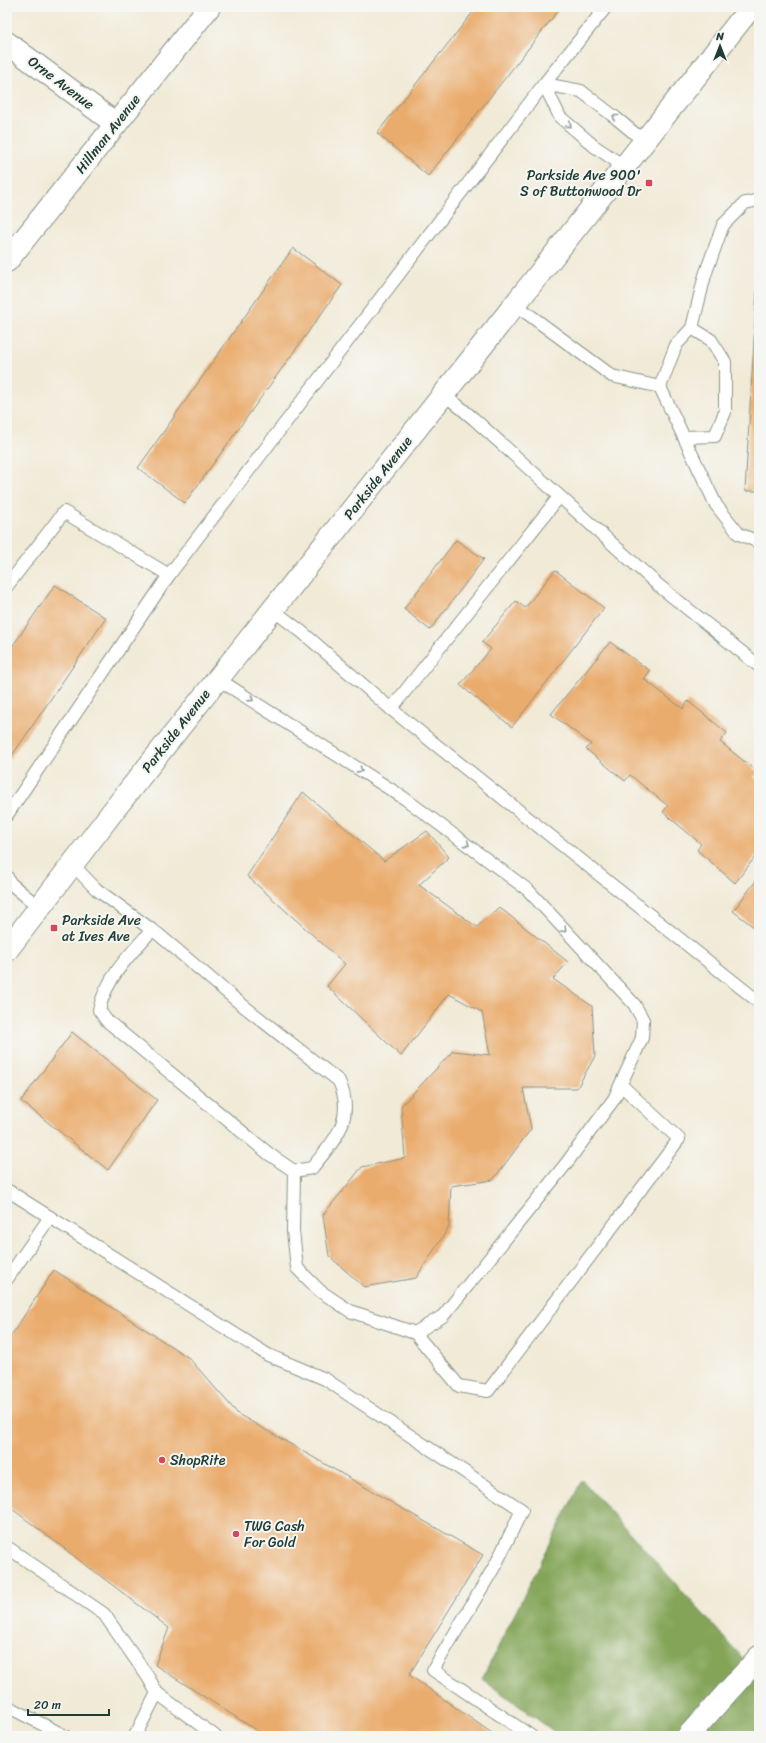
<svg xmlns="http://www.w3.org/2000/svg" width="766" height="1743" font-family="Sriracha,sans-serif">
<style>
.forest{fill:#84a559;stroke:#527146}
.building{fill:#eaac6d}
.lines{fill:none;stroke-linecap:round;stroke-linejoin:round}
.lane-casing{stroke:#889486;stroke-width:14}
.street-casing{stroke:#889486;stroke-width:24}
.secondary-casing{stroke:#889486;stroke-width:24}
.lane{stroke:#fff;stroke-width:12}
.street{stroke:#fff;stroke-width:22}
.secondary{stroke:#fff;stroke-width:22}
.oneway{stroke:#8f9e9a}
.poi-dot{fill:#d1495b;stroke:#f6f6f2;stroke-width:1.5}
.labels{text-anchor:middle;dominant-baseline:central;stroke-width:4;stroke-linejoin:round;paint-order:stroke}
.street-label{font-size:14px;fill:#1f3d34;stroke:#f6f6f2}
.poi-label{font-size:14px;fill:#1f3d34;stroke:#f6f6f2;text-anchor:start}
</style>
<rect width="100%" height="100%" fill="#f6f6f2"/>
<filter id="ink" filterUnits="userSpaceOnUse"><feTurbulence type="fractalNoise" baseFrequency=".025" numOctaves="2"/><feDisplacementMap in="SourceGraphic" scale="8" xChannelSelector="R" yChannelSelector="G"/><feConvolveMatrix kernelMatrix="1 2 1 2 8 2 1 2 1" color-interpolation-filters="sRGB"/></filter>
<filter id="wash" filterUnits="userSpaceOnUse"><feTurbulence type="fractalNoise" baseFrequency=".012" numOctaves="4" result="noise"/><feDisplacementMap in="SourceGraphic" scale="16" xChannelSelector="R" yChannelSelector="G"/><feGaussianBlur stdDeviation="0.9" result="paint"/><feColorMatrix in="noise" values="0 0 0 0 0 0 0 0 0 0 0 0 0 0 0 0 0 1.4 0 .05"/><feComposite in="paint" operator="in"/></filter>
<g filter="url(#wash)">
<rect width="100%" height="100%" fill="#f1ead7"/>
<!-- forest -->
<polygon class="forest" points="582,1480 759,1676 759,1736 560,1736 482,1679"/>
<g id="blocks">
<!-- building -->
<g class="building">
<polygon points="477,7 561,7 428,176 377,133"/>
<polygon points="293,248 342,285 185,503 138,468"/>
<polygon points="758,273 759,273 759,491 745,491"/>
<polygon points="456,540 484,559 430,630 404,609"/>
<polygon points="555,570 604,608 512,727 460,685 491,649 482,642 516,601 525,608"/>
<polygon points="55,585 106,618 7,763 7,654"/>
<polygon points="610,642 650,671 644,679 683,709 688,701 727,733 720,742 758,772 754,777 759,781 759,852 735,883 697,850 701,844 663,812 668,806 630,775 625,781 586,749 591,744 551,714"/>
<polygon points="303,792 384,861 427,831 449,857 419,885 477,927 499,907 568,962 553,979 592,1006 595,1056 577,1088 523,1088 531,1129 493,1180 451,1186 449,1227 416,1278 364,1287 329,1256 323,1215 362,1167 405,1158 401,1106 453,1051 490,1055 482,1012 449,994 401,1056 327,986 345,964 247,876"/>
<polygon points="759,877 759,931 733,911"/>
<polygon points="72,1032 157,1100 108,1170 21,1101"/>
<polygon points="54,1270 189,1358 238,1414 483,1555 409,1675 496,1736 265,1736 155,1665 169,1628 7,1505 7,1342"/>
</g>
</g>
</g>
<g filter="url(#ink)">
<use href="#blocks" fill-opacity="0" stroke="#889486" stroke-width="1"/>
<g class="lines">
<!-- lane casing -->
<g class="lane-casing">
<g id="lane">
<polyline points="625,167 594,146 560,117 544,84 581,91 616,118 645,142"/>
<polyline points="516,305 612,376 660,387 716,505 739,534 759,542"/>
<polyline points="692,328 705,275 723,225 745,203 759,200"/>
<polyline points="660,387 676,345 692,328 711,340 725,362 725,412 715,436 685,437"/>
<polyline points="444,394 474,419 658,585 759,666"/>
<polyline points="7,586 64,512 169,575"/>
<polyline points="273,610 302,632 391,709 759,1002"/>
<polyline points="218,679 404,798 528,890 634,1004 643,1020 642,1038 614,1099 565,1165 443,1316 415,1333 350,1311 320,1291 297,1268 293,1231 294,1171"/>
<polyline points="391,709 559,497"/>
<polyline points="7,815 169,575 544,84 606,7"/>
<path d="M72,864L96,889L152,930L158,934L236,1000L339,1081C356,1120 334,1140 312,1168L294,1171L269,1154L106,1020L99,1010C106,978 131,953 152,930"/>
<polyline points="7,877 10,883 40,908"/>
<polyline points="7,1190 268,1355 325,1379 522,1510 496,1564 433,1670 531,1736"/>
<polyline points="7,1279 50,1217"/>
<polyline points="415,1333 459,1386 488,1391 679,1139 621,1085"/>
<polyline points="7,1547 104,1614 148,1677 157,1693 215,1736"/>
<polyline points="7,1706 65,1736"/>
<polyline points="135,1736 157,1693"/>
</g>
</g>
<!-- street casing -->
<g class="street-casing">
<g id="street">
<polyline points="7,43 116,124"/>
<polyline points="7,261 209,7"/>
<polyline points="688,1736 759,1657"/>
</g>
</g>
<!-- secondary casing -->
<g class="secondary-casing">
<polyline id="secondary" points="7,950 113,811 751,7"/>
</g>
<!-- lane -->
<use href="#lane" class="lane"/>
<!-- street -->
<use href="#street" class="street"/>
<!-- secondary -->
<use href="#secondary" class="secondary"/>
</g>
<!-- one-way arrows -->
<defs><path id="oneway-chevron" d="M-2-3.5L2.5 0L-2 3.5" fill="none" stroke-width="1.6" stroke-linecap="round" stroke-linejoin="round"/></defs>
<g class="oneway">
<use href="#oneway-chevron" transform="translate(615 117) rotate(-141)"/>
<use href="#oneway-chevron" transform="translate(569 125) rotate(41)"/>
<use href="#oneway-chevron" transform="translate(251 699) rotate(33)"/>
<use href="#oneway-chevron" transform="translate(360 770) rotate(33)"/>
<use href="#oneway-chevron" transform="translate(467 844) rotate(37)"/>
<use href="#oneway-chevron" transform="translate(564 930) rotate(47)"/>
</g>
</g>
<!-- markers -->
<g class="poi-dot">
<rect x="645" y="179" width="8" height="8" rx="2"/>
<rect x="50" y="924" width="8" height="8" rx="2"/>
<circle cx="162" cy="1460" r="4"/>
<circle cx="236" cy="1534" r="4"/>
</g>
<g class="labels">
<!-- street labels -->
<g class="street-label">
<text transform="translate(61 83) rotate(37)">Orne Avenue</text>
<text transform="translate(108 134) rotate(-52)">Hillman Avenue</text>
<text transform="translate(378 478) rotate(-52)">Parkside Avenue</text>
<text transform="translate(176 731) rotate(-52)">Parkside Avenue</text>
</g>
<!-- poi labels -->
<g class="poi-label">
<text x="641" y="175" text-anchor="end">Parkside Ave 900'<tspan x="641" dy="16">S of Buttonwood Dr</tspan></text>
<text x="62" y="920">Parkside Ave<tspan x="62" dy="16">at Ives Ave</tspan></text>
<text x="170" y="1460">ShopRite</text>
<text x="244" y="1526">TWG Cash<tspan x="244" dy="16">For Gold</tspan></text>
</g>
</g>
<!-- margin -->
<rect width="766" height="1743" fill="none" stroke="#f6f6f2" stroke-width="24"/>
<!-- north arrow -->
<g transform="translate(720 46)" stroke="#f6f6f2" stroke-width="3" paint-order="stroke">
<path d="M0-3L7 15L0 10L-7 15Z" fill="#1f3d34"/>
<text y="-6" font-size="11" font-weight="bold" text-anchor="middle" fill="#1f3d34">N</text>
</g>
<!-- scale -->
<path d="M28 1709v6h81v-6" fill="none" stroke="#1f3d34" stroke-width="2"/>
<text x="34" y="1709" font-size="12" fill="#1f3d34" stroke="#f6f6f2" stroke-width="3" paint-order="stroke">20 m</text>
</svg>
